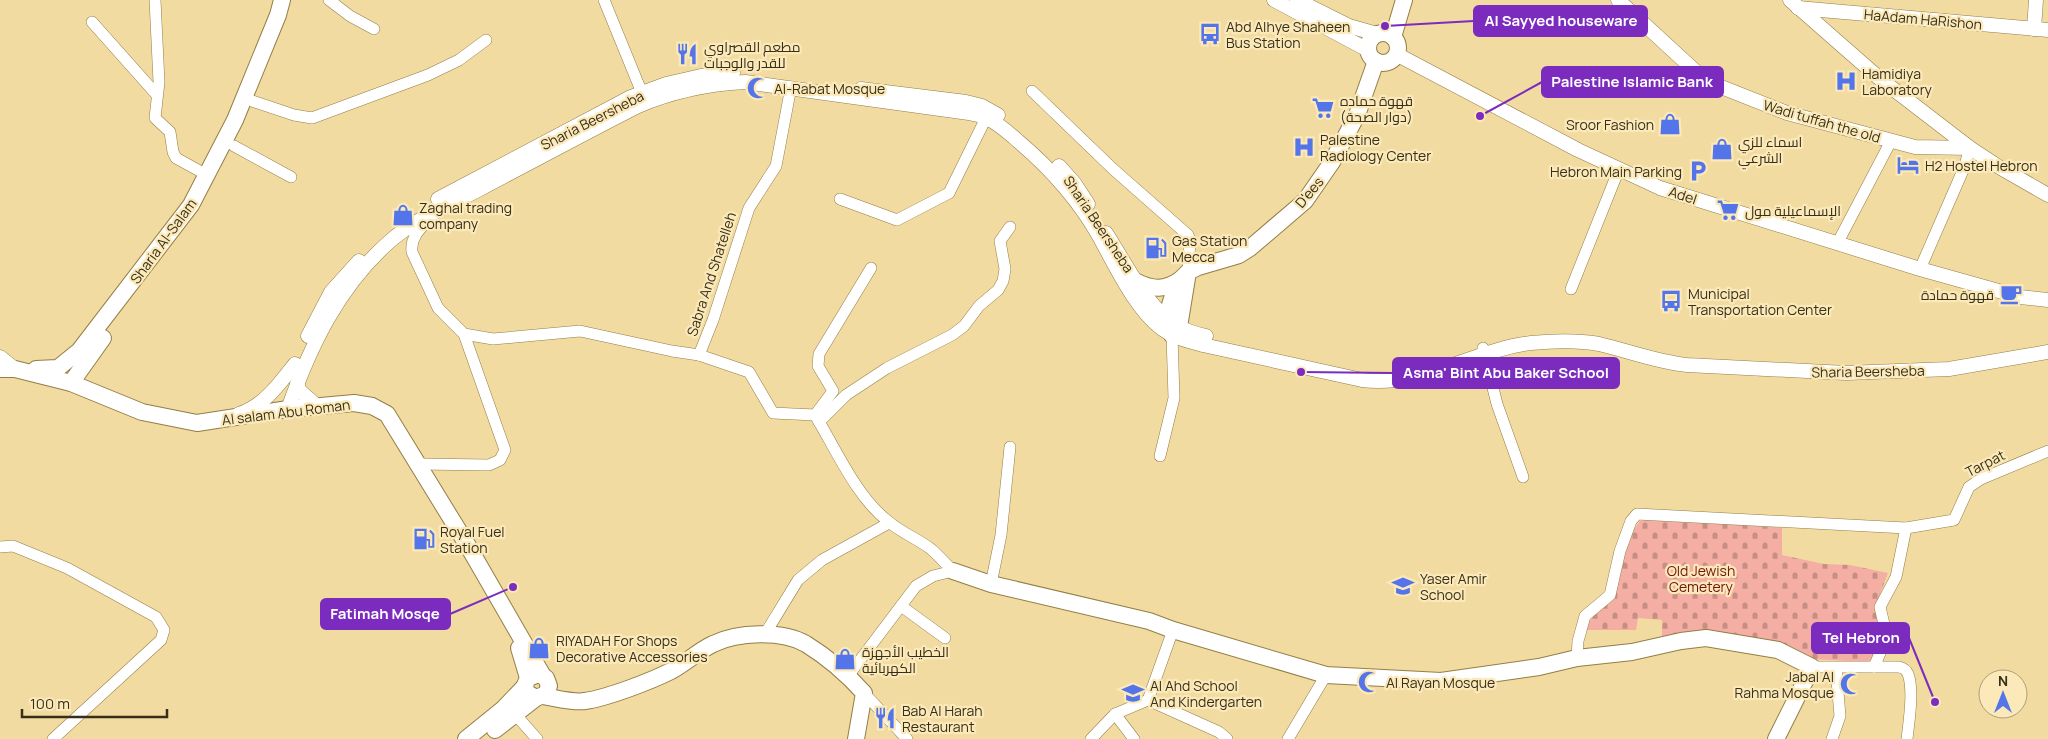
<svg xmlns="http://www.w3.org/2000/svg" width="2048" height="739" font-family="Manrope,Cairo,sans-serif">
<style>
.cemetery{fill:url(#cemetery-stones)}
.lines{fill:none;stroke-linecap:round;stroke-linejoin:round}
.minor-casing{stroke:#937e46;stroke-width:12}
.tertiary-casing{stroke:#937e46;stroke-width:15}
.secondary-casing{stroke:#937e46;stroke-width:18}
.minor{stroke:#fff;stroke-width:11}
.tertiary{stroke:#fff;stroke-width:14}
.secondary{stroke:#fff;stroke-width:16}
.labels{text-anchor:middle;dominant-baseline:central;stroke-width:4.5;stroke-linejoin:round;paint-order:stroke}
.street-label{font-size:14px;fill:#382f18;stroke:#fbe9ba}
.poi-label{font-size:14px;fill:#382f18;stroke:#fbe9ba;text-anchor:start}
.park-label{font-size:14px;fill:#71150f;stroke:#fbe9ba}
.leader{fill:none;stroke:#7b2cbf;stroke-width:2}
.callout-dot{fill:#7b2cbf;stroke:#fbe9ba;stroke-width:2}
.callout{fill:#7b2cbf;stroke:#7b2cbf;stroke-width:2}
.callout-label{font-size:15px;text-anchor:middle;font-weight:bold;fill:#fff}
</style>
<defs>
<pattern id="cemetery-stones" width="16" height="16" patternUnits="userSpaceOnUse" patternTransform="scale(1.25)"><rect width="16" height="16" fill="#f4aea3"/><path d="M2 7V4a2 2 0 0 1 4 0v3zM10 15v-3a2 2 0 0 1 4 0v3z" fill="#c78e84"/></pattern>
</defs>
<rect width="100%" height="100%" fill="#f2dba1"/>
<!-- cemetery -->
<polygon class="cemetery" points="1657,518 1782,528 1782,555 1824,564 1850,565 1888,573 1880,594 1876,615 1883,637 1869,662 1809,659 1717,633 1662,637 1662,620 1638,618 1636,630 1585,630 1594,614 1614,599 1628,537 1640,521"/>
<g class="lines">
<!-- minor casing -->
<g class="minor-casing">
<g id="minor">
<polyline points="155,0 159,82 155,118 170,132 173,152 176,158 207,175"/>
<polyline points="329,0 350,16 374,29"/>
<polyline points="604,0 642,93"/>
<polyline points="92,22 157,95"/>
<path d="M791,87L776,166L749,208L713,320L699,355L749,372L773,413L815,415C836,449 856,497 889,522C902,533 918,539 931,549C939,556 946,564 953,571"/>
<polyline points="1032,91 1113,169 1188,235 1190,240 1188,272"/>
<polyline points="252,101 294,115 312,118 428,75 459,60 486,40"/>
<polyline points="234,146 291,177"/>
<polyline points="840,199 897,220 949,193 986,118"/>
<path d="M433,216C422,227 410,236 412,252L438,308L464,334L493,339L580,331L672,351L699,355"/>
<polyline points="1837,244 1891,141"/>
<polyline points="1920,269 1964,168 1970,148"/>
<polyline points="1571,289 1619,169"/>
<polyline points="1483,348 1497,404 1523,477"/>
<polyline points="815,415 833,391 818,366 819,354 871,268"/>
<polyline points="819,422 846,395 887,368 952,335 964,326 979,306 998,290 1003,281 1005,269 1000,241 1010,227"/>
<polyline points="1160,456 1174,398 1172,335"/>
<polyline points="419,464 489,465 500,460 505,450 464,334"/>
<polyline points="0,547 13,546 67,568 156,617 164,630 161,640 53,739"/>
<polyline points="991,584 1001,535 1010,447"/>
<polyline points="901,606 945,638"/>
<polyline points="765,634 798,580 822,560 889,523"/>
<polyline points="1577,658 1578,641 1585,616 1610,595 1620,551 1631,521 1637,514 1906,528 1954,520 1969,487 1981,479 2048,451"/>
<path d="M1812,667H1899C1903,668 1906,669 1908,674C1914,690 1909,721 1907,739"/>
<polyline points="1874,667 1887,637 1880,607 1896,577 1906,528"/>
<polyline points="848,676 916,586 933,576 953,571"/>
<polyline points="864,693 907,739"/>
<polyline points="1148,700 1219,732 1227,739"/>
<polyline points="515,714 537,739"/>
<polyline points="1115,714 1134,739"/>
<polyline points="1091,739 1115,714 1148,700 1173,630"/>
<polyline points="1288,739 1326,675"/>
<polyline points="1832,739 1840,716 1836,668"/>
</g>
</g>
<!-- tertiary casing -->
<g class="tertiary-casing">
<g id="tertiary">
<polyline points="1274,0 1368,50"/>
<polyline points="1297,0 1349,26 1377,34"/>
<polyline points="1618,0 1706,81 1787,113 1915,147 1970,148"/>
<polyline points="1790,0 1879,78 1970,148 1999,167 2048,195"/>
<polyline points="1798,8 2048,30"/>
<polyline points="2034,29 2036,0"/>
<polyline points="1396,54 1578,150 1660,188 1920,269 2020,297 2048,300"/>
<polyline points="861,89 966,102 982,106 998,115"/>
<polyline points="1059,166 1075,184 1088,204"/>
<polyline points="438,199 631,97 666,84 701,76 733,73"/>
<path d="M1106,233C1125,262 1148,311 1180,327C1188,332 1197,334 1206,336"/>
<polyline points="308,336 331,292 359,261"/>
<polyline points="0,357 15,369"/>
<polyline points="297,384 300,391 317,406"/>
<path d="M288,409C310,347 338,287 389,242C416,218 448,206 480,189C533,161 585,133 638,106C673,91 707,84 745,82L969,113C975,114 982,116 987,118C999,124 1008,132 1018,141C1050,168 1078,199 1099,236C1115,265 1138,315 1167,332C1177,339 1190,341 1203,345L1362,380C1421,388 1473,350 1531,343C1553,341 1576,340 1599,344C1629,351 1657,362 1687,365L1846,373L1949,369L2048,352"/>
<path d="M239,414C264,406 280,383 295,364"/>
</g>
</g>
<!-- secondary casing -->
<g class="secondary-casing">
<g id="secondary">
<circle cx="1383" cy="48" r="15"/>
<polyline points="1393,37 1404,0"/>
<polyline points="1188,272 1179,327 1172,335 1166,318 1174,292 1180,280 1188,272 1198,267 1239,255 1250,248 1305,201 1332,162 1357,115 1376,61"/>
<path d="M1137,282C1153,290 1165,290 1180,280"/>
<polyline points="0,369 15,369 71,383 142,412 197,423 288,409 354,403 372,406 387,414 468,546 543,676"/>
<polyline points="36,369 58,368 79,351 191,205 235,120 278,15 282,0"/>
<polyline points="71,383 103,338"/>
<polyline points="953,571 991,584 1149,621 1173,630 1326,675 1441,681 1539,667 1577,658 1632,652 1681,641 1706,638 1778,650 1812,667 1776,739"/>
<polyline points="519,648 528,678 525,685 526,692 536,698 546,694 549,686 546,678 539,674 528,678"/>
<path d="M543,696C556,698 573,703 585,701C607,698 651,681 671,671C686,663 698,651 713,644C737,632 782,630 806,644C827,657 847,674 864,693L856,739"/>
<polyline points="495,730 536,698"/>
<polyline points="466,739 503,709 525,686"/>
</g>
</g>
<!-- minor -->
<use href="#minor" class="minor"/>
<!-- tertiary -->
<use href="#tertiary" class="tertiary"/>
<!-- secondary -->
<use href="#secondary" class="secondary"/>
</g>
<!-- icons -->
<defs>
<g id="bus-bare" transform="scale(1.725)"><path d="M-5-6H5V4H4V6H2V4H-2V6H-4V4H-5ZM-3.5-4V0h7V-4ZM-3.5 1.2v1.5H-2V1.2ZM2 1.2v1.5H3.5V1.2Z" fill="#5475ea" stroke="#fbe9ba" stroke-width="2.5" paint-order="stroke"/></g>
<g id="restaurant-bare" transform="scale(1.725)"><path d="M-5-6h1v4h1v-4h1v4h1v-4h1v5L-1.5 .5V6h-2V.5L-5-1ZM5-6V6H3V1.5H1.5Q1.5-4 5-6Z" fill="#5475ea" stroke="#fbe9ba" stroke-width="2.5" paint-order="stroke"/></g>
<g id="hospital-bare" transform="scale(1.725)"><path d="M-5-5h3v3.5h4V-5h3V5h-3V1.5h-4V5h-3Z" fill="#5475ea" stroke="#fbe9ba" stroke-width="2.5" paint-order="stroke"/></g>
<g id="mosque-bare" transform="scale(1.725)"><path d="M3.5-4.9A6 6 0 1 0 3.5 4.9A5 5 0 1 1 3.5-4.9Z" fill="#5475ea" stroke="#fbe9ba" stroke-width="2.5" paint-order="stroke"/></g>
<g id="supermarket-bare" transform="scale(1.725)"><path d="M-6-5.5h2.5l.6 2H6L4.5 2H-2.5L-4.4-4H-6ZM-1.5 3.2a1.3 1.3 0 1 0 .1 0ZM3 3.2a1.3 1.3 0 1 0 .1 0Z" fill="#5475ea" stroke="#fbe9ba" stroke-width="2.5" paint-order="stroke"/></g>
<g id="shop-bare" transform="scale(1.725)"><path d="M-5-2.5h2.3a2.7 3.5 0 0 1 5.4 0H5L5.5 6h-11ZM-1.5-2.5h3a1.5 2.3 0 0 0-3 0Z" fill="#5475ea" stroke="#fbe9ba" stroke-width="2.5" paint-order="stroke"/></g>
<g id="hotel-bare" transform="scale(1.725)"><path d="M-6-4.5h1.5V1H6V5H4.5V3h-9V5H-6ZM-4 0a1.8 1.8 0 1 1 3.6 0ZM.5 0V-2.5h3Q6-2.5 6 0Z" fill="#5475ea" stroke="#fbe9ba" stroke-width="2.5" paint-order="stroke"/></g>
<g id="parking-bare" transform="scale(1.725)"><path d="M-3.5-5.5H1a3.5 3.5 0 0 1 0 7H-1V5.5H-3.5ZM-1-3.4V-.6H.8a1.4 1.4 0 0 0 0-2.8Z" fill="#5475ea" stroke="#fbe9ba" stroke-width="2.5" paint-order="stroke"/></g>
<g id="fuel-bare" transform="scale(1.725)"><path d="M-5.5-6h7V0h2V4h1.3V-2.5L3-4.5l.8-.8L6-3V5H2.5V1h-1V6h-7ZM-4.2-4.7v3.2H.2V-4.7Z" fill="#5475ea" stroke="#fbe9ba" stroke-width="2.5" paint-order="stroke"/></g>
<g id="cafe-bare" transform="scale(1.725)"><path d="M-5.5-4.5H6V0H3Q3 3.5 0 3.5H-2.5Q-5.5 3.5-5.5 0ZM3-3.2v2h1.7v-2ZM-6 4.5H4V6H-6Z" fill="#5475ea" stroke="#fbe9ba" stroke-width="2.5" paint-order="stroke"/></g>
<g id="school-bare" transform="scale(1.725)"><path d="M0-5L7-2L0 1L-7-2ZM-4 1L0 2.5L4 1V4Q0 6-4 4Z" fill="#5475ea" stroke="#fbe9ba" stroke-width="2.5" paint-order="stroke"/></g>
</defs>
<g fill-rule="evenodd">
<use href="#bus-bare" x="1210" y="34"/>
<use href="#restaurant-bare" x="687" y="54"/>
<use href="#hospital-bare" x="1846" y="81"/>
<use href="#mosque-bare" x="758" y="88"/>
<use href="#supermarket-bare" x="1323" y="108"/>
<use href="#shop-bare" x="1670" y="124"/>
<use href="#hospital-bare" x="1304" y="147"/>
<use href="#shop-bare" x="1722" y="149"/>
<use href="#hotel-bare" x="1908" y="165"/>
<use href="#parking-bare" x="1698" y="171"/>
<use href="#supermarket-bare" x="1728" y="210"/>
<use href="#shop-bare" x="403" y="215"/>
<use href="#fuel-bare" x="1156" y="248"/>
<use href="#cafe-bare" x="2011" y="294"/>
<use href="#bus-bare" x="1671" y="301"/>
<use href="#fuel-bare" x="424" y="539"/>
<use href="#school-bare" x="1403" y="586"/>
<use href="#shop-bare" x="539" y="648"/>
<use href="#shop-bare" x="845" y="659"/>
<use href="#mosque-bare" x="1369" y="682"/>
<use href="#mosque-bare" x="1851" y="684"/>
<use href="#school-bare" x="1133" y="693"/>
<use href="#restaurant-bare" x="885" y="718"/>
</g>
<g class="labels">
<!-- street labels -->
<g class="street-label">
<text transform="translate(1923 19) rotate(5)">HaAdam HaRishon</text>
<text transform="translate(592 120) rotate(-27)">Sharia Beersheba</text>
<text transform="translate(1822 121) rotate(16)">Wadi tuffah the old</text>
<text transform="translate(1309 192) rotate(-50)">D'ees</text>
<text transform="translate(1683 195) rotate(18)">Adel</text>
<text transform="translate(1099 224) rotate(56)">Sharia Beersheba</text>
<text transform="translate(163 241) rotate(-54)">Sharia Al-Salam</text>
<text transform="translate(711 274) rotate(-72)">Sabra And Shatelleh</text>
<text transform="translate(1868 371) rotate(-1)">Sharia Beersheba</text>
<text transform="translate(286 412) rotate(-7)">Al salam Abu Roman</text>
<text transform="translate(1985 463) rotate(-27)">Tarpat</text>
</g>
<!-- poi labels -->
<g class="poi-label">
<text x="1226" y="26">Abd Alhye Shaheen<tspan x="1226" dy="16">Bus Station</tspan></text>
<text x="704" y="46">مطعم القصراوي<tspan x="704" dy="16">للقدر والوجبات</tspan></text>
<text x="1862" y="73">Hamidiya<tspan x="1862" dy="16">Laboratory</tspan></text>
<text x="774" y="88">Al-Rabat Mosque</text>
<text x="1340" y="100">قهوة حماده<tspan x="1340" dy="16">(دوار الصحة)</tspan></text>
<text x="1654" y="124" text-anchor="end">Sroor Fashion</text>
<text x="1320" y="139">Palestine<tspan x="1320" dy="16">Radiology Center</tspan></text>
<text x="1738" y="141">اسماء للزي<tspan x="1738" dy="16">الشرعي</tspan></text>
<text x="1925" y="165">H2 Hostel Hebron</text>
<text x="1682" y="171" text-anchor="end">Hebron Main Parking</text>
<text x="419" y="207">Zaghal trading<tspan x="419" dy="16">company</tspan></text>
<text x="1745" y="210">الإسماعيلية مول</text>
<text x="1172" y="240">Gas Station<tspan x="1172" dy="16">Mecca</tspan></text>
<text x="1688" y="293">Municipal<tspan x="1688" dy="16">Transportation Center</tspan></text>
<text x="1994" y="294" text-anchor="end">قهوة حمادة</text>
<text x="440" y="531">Royal Fuel<tspan x="440" dy="16">Station</tspan></text>
<text x="1420" y="578">Yaser Amir<tspan x="1420" dy="16">School</tspan></text>
<text x="556" y="640">RIYADAH For Shops<tspan x="556" dy="16">Decorative Accessories</tspan></text>
<text x="862" y="651">الخطيب الأجهزة<tspan x="862" dy="16">الكهربائية</tspan></text>
<text x="1834" y="676" text-anchor="end">Jabal Al<tspan x="1834" dy="16">Rahma Mosque</tspan></text>
<text x="1386" y="682">Al Rayan Mosque</text>
<text x="1150" y="685">Al Ahd School<tspan x="1150" dy="16">And Kindergarten</tspan></text>
<text x="902" y="710">Bab Al Harah<tspan x="902" dy="16">Restaurant</tspan></text>
</g>
<!-- park labels -->
<g class="park-label">
<text x="1701" y="570">Old Jewish<tspan x="1701" dy="16">Cemetery</tspan></text>
</g>
</g>
<!-- callouts -->
<path class="leader" d="M1385 26L1474 21M1480 116L1542 82M1301 372L1393 373M513 587L450 614M1935 702L1909 638"/>
<g class="callout-dot">
<circle cx="1385" cy="26" r="5"/>
<circle cx="1480" cy="116" r="5"/>
<circle cx="1301" cy="372" r="5"/>
<circle cx="513" cy="587" r="5"/>
<circle cx="1935" cy="702" r="5"/>
</g>
<g class="callout">
<rect x="1474" y="6" width="173" height="30" rx="5"/>
<rect x="1542" y="67" width="181" height="30" rx="5"/>
<rect x="1393" y="358" width="226" height="30" rx="5"/>
<rect x="321" y="599" width="129" height="30" rx="5"/>
<rect x="1812" y="623" width="97" height="30" rx="5"/>
</g>
<g class="callout-label">
<text x="1561" y="26">Al Sayyed houseware</text>
<text x="1632" y="87">Palestine Islamic Bank</text>
<text x="1506" y="378">Asma' Bint Abu Baker School</text>
<text x="385" y="619">Fatimah Mosqe</text>
<text x="1861" y="643">Tel Hebron</text>
</g>
<!-- north arrow -->
<g transform="translate(2003 694)"><circle r="24" fill="#fbe9ba" stroke="#ad9f79"/>
<path d="M0-4L9 19L0 12L-9 19Z" fill="#5475ea"/>
<text y="-8" font-size="14" font-weight="bold" text-anchor="middle" fill="#382f18">N</text>
</g>
<!-- scale -->
<path d="M22 709v8h145v-8" fill="none" stroke="#382f18" stroke-width="2.5"/>
<text x="30" y="709" font-size="15" fill="#382f18" stroke="#fbe9ba" stroke-width="4" paint-order="stroke">100 m</text>
</svg>
